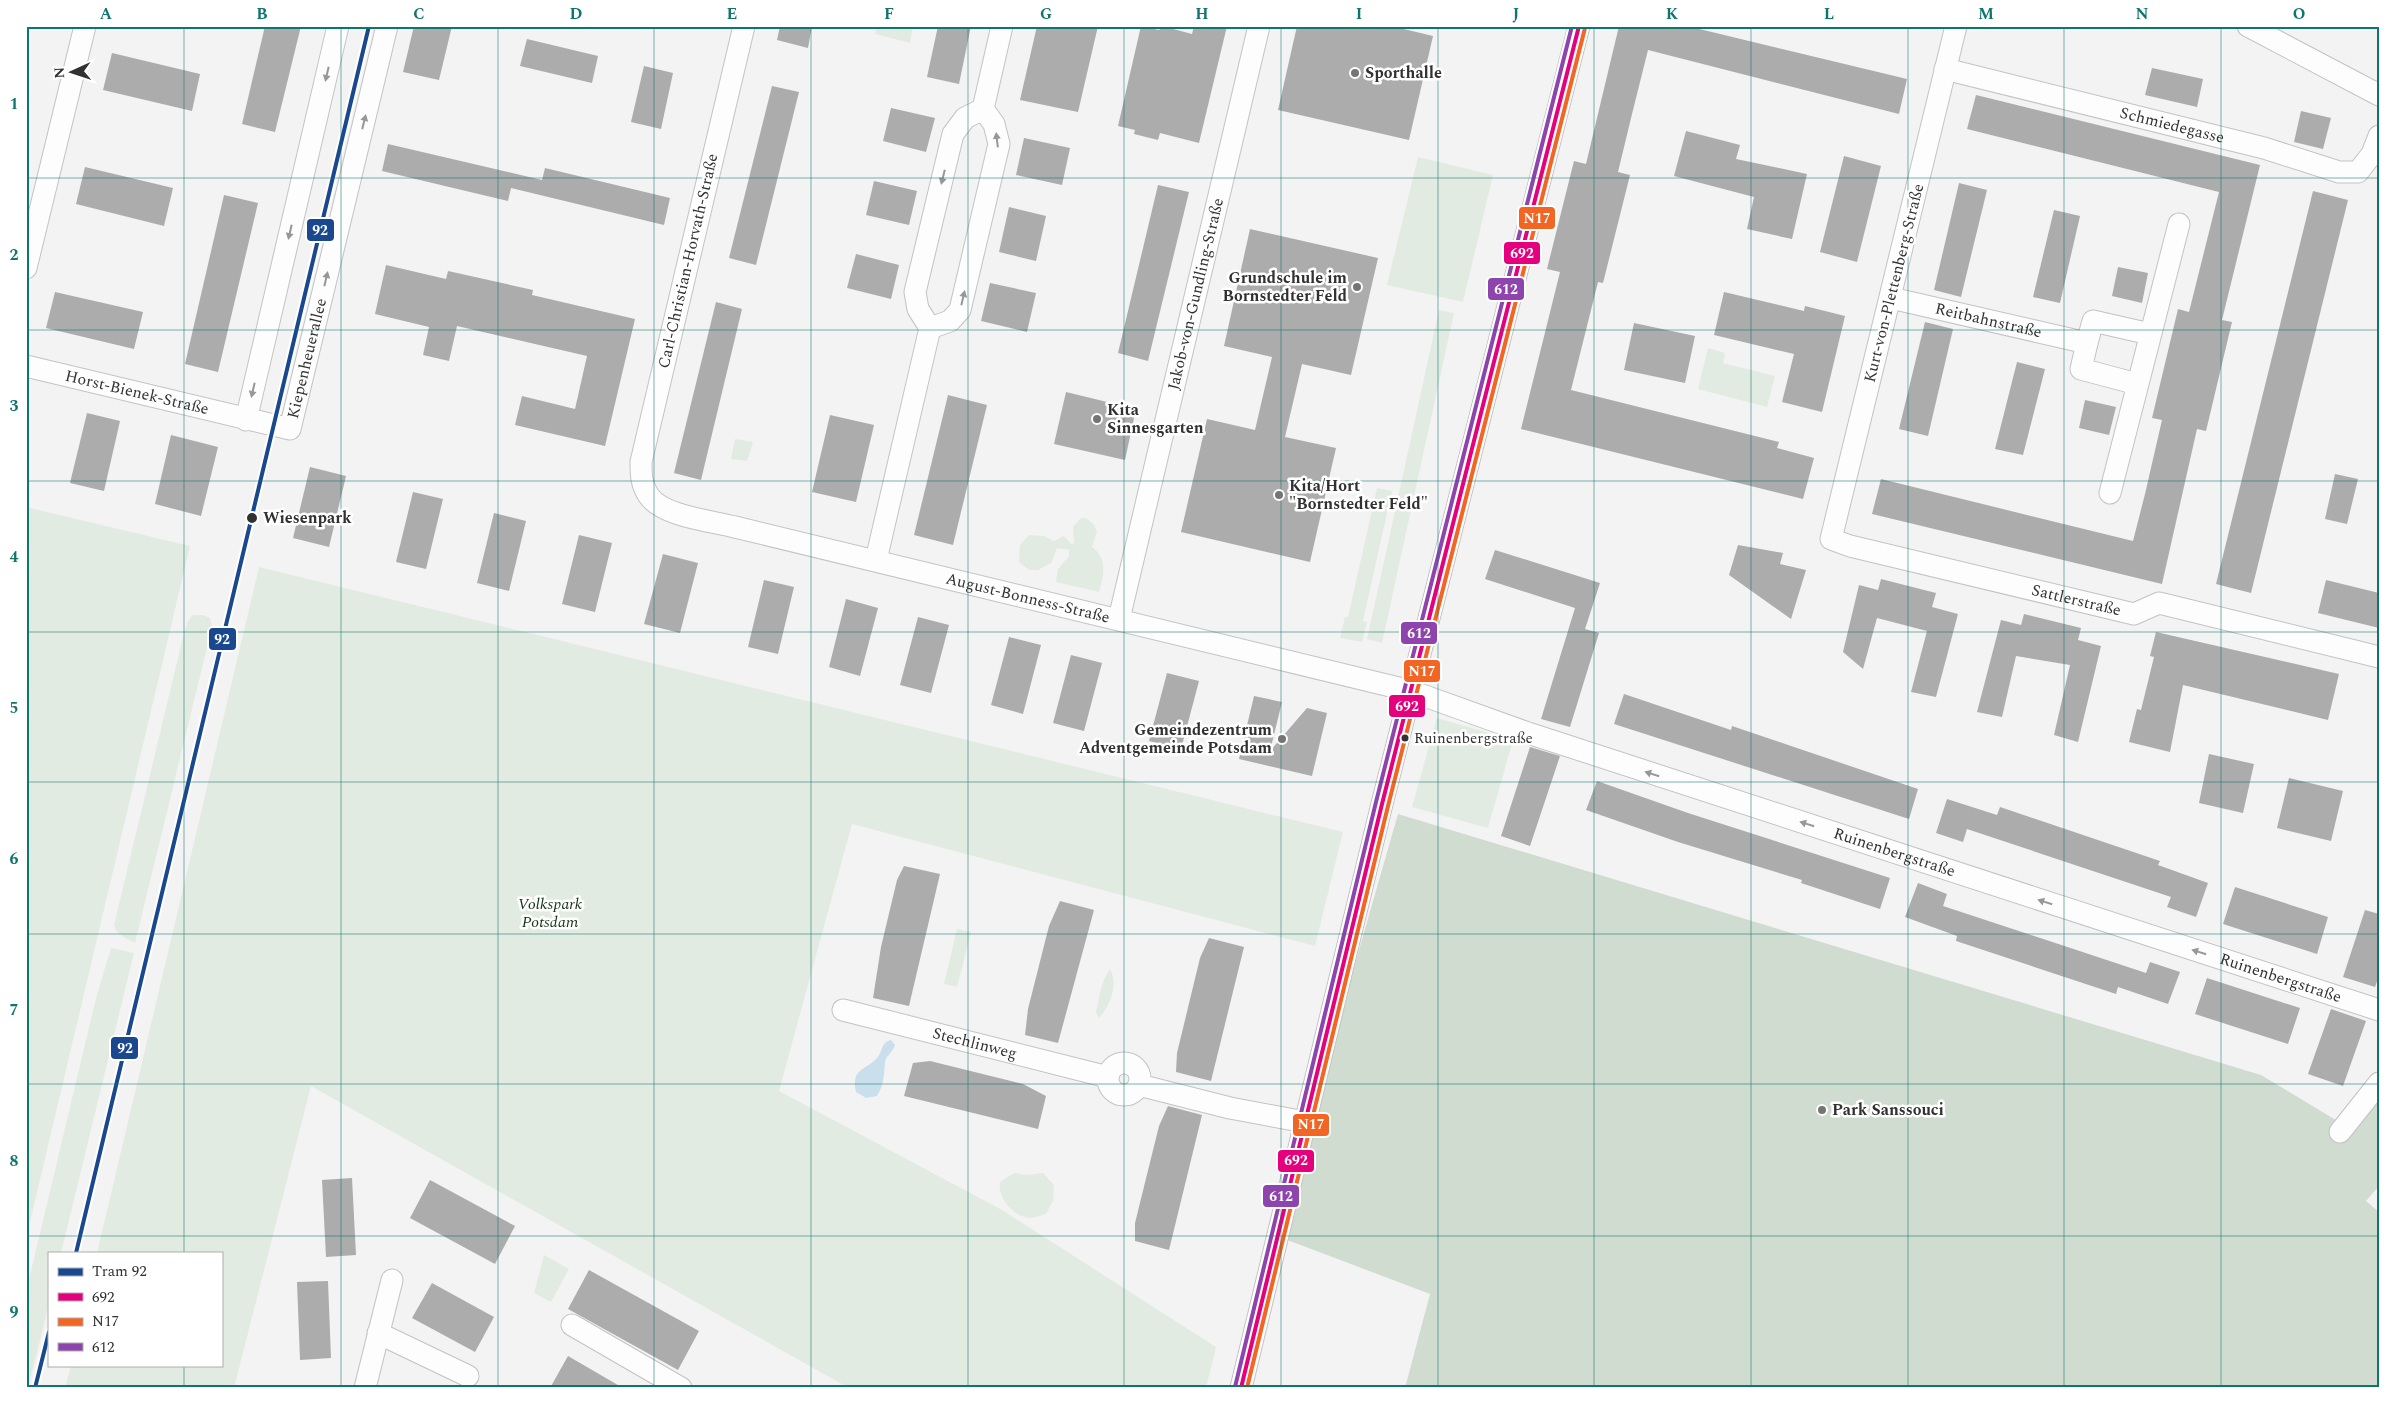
<svg xmlns="http://www.w3.org/2000/svg" width="2405" height="1414" font-family="Spectral,serif">
<style>
.green{fill:#e2ebe2}
.forest{fill:#cfdccf}
.water{fill:#cadfec}
.building{fill:#acacac}
.lines{fill:none;stroke-linecap:round;stroke-linejoin:round}
.minor-casing{stroke:#c3c3c4;stroke-width:23}
.minor{stroke:#fdfdfd;stroke-width:21}
.bus-1-casing{stroke:#fff;stroke-width:8}
.bus-2-casing{stroke:#fff;stroke-width:8}
.bus-3-casing{stroke:#fff;stroke-width:8}
.bus-1{stroke:#e5007d;stroke-width:4}
.bus-2{stroke:#f26522;stroke-width:4}
.bus-3{stroke:#8e44ad;stroke-width:4}
.tram-1-casing{stroke:#fff;stroke-width:8}
.tram-1{stroke:#19488e;stroke-width:4}
.oneway{fill:#979798}
.grid{fill:none;stroke:#0f766e;stroke-width:1;stroke-opacity:0.55}
.poi-dot{fill:#757576;stroke:#fff;stroke-width:2}
.stop-dot{fill:#313132;stroke:#fff;stroke-width:2}
.labels{text-anchor:middle;dominant-baseline:central;stroke-width:5;stroke-linejoin:round;paint-order:stroke}
.bus-label{font-size:15px;fill:#313132;stroke:#fff;text-anchor:start}
.poi-label{font-size:16px;font-weight:bold;fill:#313132;stroke:#fff;text-anchor:start}
.street-label{font-size:16px;fill:#313132;stroke:#fff}
.stop-label{font-size:16px;font-weight:bold;fill:#313132;stroke:#fff;text-anchor:start}
.park-label{font-size:16px;font-style:italic;fill:#113412;stroke:#fff}
.line-badge{stroke:#fff;stroke-width:2}
.badge-label{font-size:14px;text-anchor:middle;font-weight:bold;fill:#fff}
.neatline{fill:none;stroke:#0f766e;stroke-width:2}
.grid-label{font-size:16px;text-anchor:middle;font-weight:bold;fill:#0f766e}
</style>
<rect width="100%" height="100%" fill="#f3f3f4"/>
<!-- green -->
<g class="green">
<polygon points="877,26 913,26 910,43 875,34"/>
<polygon points="1418,157 1493,175 1463,302 1387,285"/>
<polygon points="1439,310 1454,313 1382,643 1367,639"/>
<polygon points="1708,348 1725,353 1723,363 1775,376 1767,407 1698,389"/>
<polygon points="735,439 753,442 747,461 731,459"/>
<polygon points="1377,488 1392,491 1363,621 1367,622 1362,642 1340,638 1345,617 1348,617"/>
<polygon points="26,507 190,546 26,1239"/>
<path d="M1081,518H1086L1094,525L1097,532L1092,547C1108,558 1104,577 1099,592L1056,582L1058,569L1069,556V550L1057,548L1051,563L1038,570H1029L1019,562L1020,545L1029,535L1044,536L1054,541L1064,536L1071,544L1074,543L1073,527Z"/>
<polygon points="259,567 1343,832 1315,946 852,824 779,1091 1002,1210 1216,1347 1206,1388 849,1388 311,1086 234,1388 65,1388 71,1365 221,1365 221,1253 97,1253"/>
<path d="M193,615H203L210,618L212,627L135,943C127,938 116,935 114,925L184,633L188,621Z"/>
<polygon points="1437,718 1513,740 1488,828 1412,807"/>
<polygon points="957,929 971,932 957,987 944,984"/>
<polygon points="111,948 134,953 61,1253 49,1253 49,1305 28,1388 26,1388 26,1292 96,998"/>
<path d="M1110,969C1119,984 1110,1006 1099,1018L1096,1013C1099,998 1101,981 1110,969Z"/>
<path d="M1014,1173L1026,1175L1043,1173L1054,1185L1053,1201L1046,1214C1042,1215 1035,1218 1030,1218C1013,1217 997,1197 1000,1182Z"/>
<polygon points="544,1255 569,1269 551,1302 534,1293"/>
</g>
<!-- forest -->
<polygon class="forest" points="1398,814 2261,1075 2344,1125 2379,1094 2379,1186 2366,1201 2379,1212 2379,1388 1405,1388 1430,1294 1277,1236"/>
<!-- water -->
<path class="water" d="M891,1040L895,1045C893,1052 886,1056 885,1062C884,1074 884,1085 877,1096L866,1098L856,1092C851,1068 865,1071 877,1058C884,1050 880,1043 891,1040Z"/>
<!-- building -->
<g class="building">
<polygon points="265,26 301,26 275,132 242,124"/>
<polygon points="414,26 452,26 439,80 403,72"/>
<polygon points="780,26 812,26 808,48 777,40"/>
<polygon points="938,26 971,26 959,84 927,77"/>
<polygon points="1037,26 1098,26 1078,112 1020,100"/>
<polygon points="1141,26 1159,30 1162,26 1192,34 1194,26 1227,26 1199,143 1160,133 1158,140 1134,134 1135,130 1118,126"/>
<polygon points="1297,26 1391,26 1433,36 1409,140 1278,110"/>
<polygon points="1619,26 1687,26 1907,79 1899,114 1648,50 1632,114 1618,172 1630,175 1603,283 1598,282 1571,390 1779,442 1777,448 1814,458 1803,499 1521,429 1560,272 1547,269 1574,161 1586,164"/>
<polygon points="527,39 598,56 592,83 520,66"/>
<polygon points="112,53 200,74 192,111 103,90"/>
<polygon points="644,66 673,73 661,129 631,122"/>
<polygon points="2152,68 2203,79 2197,107 2145,95"/>
<polygon points="772,86 799,92 756,265 729,258"/>
<polygon points="1976,95 2260,165 2222,320 2232,322 2206,431 2197,429 2162,584 1872,514 1881,479 2133,541 2145,494 2162,420 2152,418 2178,309 2189,312 2219,192 1967,129"/>
<polygon points="891,108 935,118 926,152 883,141"/>
<polygon points="2301,111 2331,118 2323,149 2294,142"/>
<polygon points="1686,131 1740,145 1736,159 1807,174 1792,239 1747,229 1754,197 1674,176"/>
<polygon points="1024,138 1070,148 1062,185 1016,175"/>
<polygon points="388,144 542,180 545,168 670,198 664,225 511,188 508,201 382,171"/>
<polygon points="1844,156 1881,166 1857,262 1820,252"/>
<polygon points="85,167 173,188 164,226 76,204"/>
<polygon points="874,181 917,191 909,225 866,215"/>
<polygon points="1959,183 1987,190 1961,297 1934,290"/>
<polygon points="1158,185 1189,192 1148,361 1118,353"/>
<polygon points="2313,191 2348,200 2251,593 2216,584"/>
<polygon points="224,195 258,203 218,372 185,364"/>
<polygon points="1009,207 1046,216 1036,261 999,252"/>
<polygon points="2054,210 2080,216 2060,303 2033,297"/>
<polygon points="1250,229 1378,258 1351,375 1302,364 1285,437 1336,448 1310,562 1181,532 1207,419 1255,430 1272,357 1224,346"/>
<polygon points="856,254 899,265 891,299 847,288"/>
<polygon points="386,265 446,279 448,271 533,290 532,295 635,319 605,446 515,425 522,396 575,409 587,356 457,326 449,361 423,355 429,327 375,314"/>
<polygon points="2118,267 2148,273 2142,303 2112,296"/>
<polygon points="990,283 1036,293 1027,332 981,321"/>
<polygon points="55,292 143,312 134,349 46,328"/>
<polygon points="1724,292 1804,311 1805,306 1845,316 1822,412 1782,402 1794,354 1714,335"/>
<polygon points="716,302 742,309 701,480 674,473"/>
<polygon points="1925,322 1953,329 1928,436 1899,429"/>
<polygon points="1634,323 1695,336 1685,383 1624,370"/>
<polygon points="2017,362 2045,369 2023,455 1995,449"/>
<polygon points="1066,392 1136,409 1125,460 1054,444"/>
<polygon points="948,395 987,405 953,545 914,535"/>
<polygon points="2085,400 2116,407 2109,435 2079,428"/>
<polygon points="87,413 120,421 104,491 70,483"/>
<polygon points="830,415 874,425 856,502 812,492"/>
<polygon points="171,435 218,447 201,516 155,504"/>
<polygon points="310,467 346,476 329,547 293,538"/>
<polygon points="2335,474 2358,479 2347,524 2325,519"/>
<polygon points="413,492 443,499 426,569 396,562"/>
<polygon points="494,513 526,521 509,591 477,583"/>
<polygon points="579,535 612,543 595,612 562,604"/>
<polygon points="1738,545 1783,553 1780,564 1806,570 1791,619 1729,575"/>
<polygon points="1495,550 1600,583 1585,629 1599,633 1570,727 1541,719 1575,608 1485,579"/>
<polygon points="663,554 698,563 680,633 644,624"/>
<polygon points="1881,579 1936,593 1932,607 1958,614 1936,697 1911,692 1927,631 1877,618 1863,669 1843,652 1859,585 1878,590"/>
<polygon points="764,580 794,587 778,654 748,647"/>
<polygon points="2326,580 2379,593 2379,628 2318,613"/>
<polygon points="846,599 878,608 860,676 829,667"/>
<polygon points="2024,614 2081,628 2078,640 2101,646 2078,742 2054,735 2070,665 2016,656 2002,717 1977,712 2001,620 2021,625"/>
<polygon points="918,617 949,625 931,693 900,685"/>
<polygon points="2156,632 2339,674 2328,720 2183,685 2170,752 2129,742 2137,709 2141,710 2154,657 2150,656"/>
<polygon points="1009,637 1041,645 1023,714 991,705"/>
<polygon points="1071,655 1102,663 1084,731 1053,723"/>
<polygon points="1167,673 1199,681 1181,749 1149,741"/>
<polygon points="1624,694 1731,730 1732,726 1918,789 1909,819 1614,724"/>
<polygon points="1254,696 1282,702 1270,751 1307,708 1327,713 1312,776 1239,759"/>
<polygon points="1530,747 1560,756 1530,846 1501,836"/>
<polygon points="2209,754 2254,764 2243,813 2199,803"/>
<polygon points="2289,778 2343,791 2331,841 2277,828"/>
<polygon points="1597,781 1688,813 1890,878 1880,909 1801,883 1802,880 1678,842 1586,810"/>
<polygon points="1947,799 1997,815 2000,807 2160,861 2158,865 2208,883 2196,917 2167,907 2171,897 1967,829 1963,842 1936,833"/>
<polygon points="904,866 940,874 909,1006 873,998 881,947 897,880"/>
<polygon points="1918,883 1947,894 1943,906 2146,973 2150,962 2180,972 2168,1004 2118,987 2116,994 1956,941 1957,936 1905,917"/>
<polygon points="2235,887 2328,917 2317,954 2223,924"/>
<polygon points="1060,901 1094,910 1058,1043 1025,1035 1028,1009 1049,926"/>
<polygon points="2365,910 2379,914 2379,976 2375,987 2343,977"/>
<polygon points="1209,938 1244,947 1211,1081 1176,1072 1177,1053 1200,958"/>
<polygon points="2207,978 2300,1008 2288,1044 2195,1014"/>
<polygon points="2331,1009 2366,1021 2343,1086 2308,1074"/>
<polygon points="930,1061 1023,1084 1046,1096 1038,1129 904,1096 913,1063"/>
<polygon points="1168,1106 1202,1115 1169,1250 1135,1241 1135,1223 1159,1126"/>
<polygon points="352,1178 356,1255 326,1257 322,1180"/>
<polygon points="430,1180 515,1226 495,1264 410,1218"/>
<polygon points="589,1270 699,1331 678,1370 568,1309"/>
<polygon points="328,1281 331,1358 300,1360 297,1282"/>
<polygon points="432,1283 494,1317 475,1352 412,1318"/>
<polygon points="568,1356 623,1388 550,1388"/>
</g>
<g class="lines">
<!-- minor casing -->
<g class="minor-casing">
<g id="minor">
<path id="s1" d="M744,26L641,462C641,474 641,485 649,496C662,516 712,521 735,527L1411,691L1528,733L2379,1010"/>
<path id="s2" d="M1956,26L1831,539L1850,546L2134,614L2159,603L2379,657"/>
<polyline points="2248,26 2379,95"/>
<path id="s3" d="M1945,69L2264,148L2339,172H2358L2372,154L2379,136"/>
<polyline points="26,268 85,26"/>
<path id="s4" d="M1891,298L2087,343L2081,369L2137,384"/>
<polyline points="930,328 950,321 960,310 999,144 994,124 983,109"/>
<polyline points="2087,343 2093,321 2150,334"/>
<path id="s5" d="M26,366L290,429L387,26"/>
<polyline points="246,420 338,26"/>
<polyline points="2110,493 2179,224"/>
<polyline points="876,560 930,328 918,309 915,292 953,134 965,118 983,109 1002,26"/>
<path id="s6" d="M1119,619L1259,26"/>
<path id="s7" d="M843,1010L1108,1077"/>
<circle cx="1124" cy="1079" r="16"/>
<polyline points="1139,1085 1230,1108 1305,1122"/>
<polyline points="2340,1132 2379,1083"/>
<polyline points="572,1325 681,1388"/>
<polyline points="378,1333 468,1376"/>
<polyline points="365,1388 392,1280"/>
<polyline points="1241,1388 1382,804 1579,26"/>
</g>
</g>
<!-- minor -->
<use href="#minor" class="minor"/>
<!-- bus-1 casing -->
<g class="bus-1-casing">
<polyline id="bus-1" points="1241,1388 1382,804 1579,26"/>
</g>
<!-- bus-2 casing -->
<g class="bus-2-casing">
<polyline id="bus-2" points="1247,1388 1388,806 1585,28"/>
</g>
<!-- bus-3 casing -->
<g class="bus-3-casing">
<polyline id="bus-3" points="1235,1387 1376,802 1572,26"/>
</g>
<!-- bus-1 -->
<use href="#bus-1" class="bus-1"/>
<!-- bus-2 -->
<use href="#bus-2" class="bus-2"/>
<!-- bus-3 -->
<use href="#bus-3" class="bus-3"/>
<!-- tram-1 casing -->
<g class="tram-1-casing">
<g id="tram-1">
<polyline points="76,1253 369,26"/>
<polyline points="35,1388 49,1332"/>
</g>
</g>
<!-- tram-1 -->
<use href="#tram-1" class="tram-1"/>
</g>
<!-- one-way arrows -->
<defs><path id="oneway-solid" d="M-6-.8H1V-3.2L6.5 0L1 3.2V.8H-6Z" transform="scale(1.25)"/></defs>
<g class="oneway">
<use href="#oneway-solid" transform="translate(327 74) rotate(103)"/>
<use href="#oneway-solid" transform="translate(364 122) rotate(-76)"/>
<use href="#oneway-solid" transform="translate(997 140) rotate(-97)"/>
<use href="#oneway-solid" transform="translate(943 177) rotate(104)"/>
<use href="#oneway-solid" transform="translate(290 232) rotate(103)"/>
<use href="#oneway-solid" transform="translate(326 279) rotate(-77)"/>
<use href="#oneway-solid" transform="translate(963 298) rotate(-77)"/>
<use href="#oneway-solid" transform="translate(253 390) rotate(103)"/>
<use href="#oneway-solid" transform="translate(1652 774) rotate(-162)"/>
<use href="#oneway-solid" transform="translate(1807 824) rotate(-162)"/>
<use href="#oneway-solid" transform="translate(2045 902) rotate(-162)"/>
<use href="#oneway-solid" transform="translate(2199 952) rotate(-162)"/>
</g>
<!-- grid -->
<path class="grid" d="M184,26V1253M341,26V1388M498,26V1388M654,26V1388M811,26V1388M968,26V1388M1124,26V1388M1281,26V1388M1438,26V1388M1594,26V1388M1751,26V1388M1908,26V1388M2064,26V1388M2221,26V1388M26,178H2379M26,330H2379M26,481H2379M26,632H2379M26,782H2379M26,934H2379M26,1084H2379M26,1236H2379M184,1365V1388"/>
<!-- markers -->
<g class="poi-dot">
<circle cx="1355" cy="73" r="5"/>
<circle cx="1357" cy="287" r="5"/>
<circle cx="1097" cy="419" r="5"/>
<circle cx="1279" cy="495" r="5"/>
<circle cx="1282" cy="739" r="5"/>
<circle cx="1822" cy="1110" r="5"/>
</g>
<g class="stop-dot">
<circle cx="252" cy="518" r="6"/>
<circle cx="1405" cy="738" r="4.5"/>
</g>
<g class="labels">
<!-- bus labels -->
<g class="bus-label">
<text x="1414" y="738">Ruinenbergstraße</text>
</g>
<!-- poi labels -->
<g class="poi-label">
<text x="1365" y="73">Sporthalle</text>
<text x="1347" y="278" text-anchor="end">Grundschule im<tspan x="1347" dy="18">Bornstedter Feld</tspan></text>
<text x="1107" y="410">Kita<tspan x="1107" dy="18">Sinnesgarten</tspan></text>
<text x="1289" y="486">Kita/Hort<tspan x="1289" dy="18">"Bornstedter Feld"</tspan></text>
<text x="1272" y="730" text-anchor="end">Gemeindezentrum<tspan x="1272" dy="18">Adventgemeinde Potsdam</tspan></text>
<text x="1832" y="1110">Park Sanssouci</text>
</g>
<!-- street labels -->
<g class="street-label">
<text stroke="none"><textPath href="#s3" startOffset="234">Schmiedegasse</textPath></text>
<text transform="translate(688 261) rotate(-77)">Carl-Christian-Horvath-Straße</text>
<text transform="translate(1894 283) rotate(-76)">Kurt-von-Plettenberg-Straße</text>
<text stroke="none"><textPath href="#s6" startOffset="334">Jakob-von-Gundling-Straße</textPath></text>
<text stroke="none"><textPath href="#s4" startOffset="100">Reitbahnstraße</textPath></text>
<text stroke="none"><textPath href="#s5" startOffset="344">Kiepenheuerallee</textPath></text>
<text stroke="none"><textPath href="#s5" startOffset="114">Horst-Bienek-Straße</textPath></text>
<text stroke="none"><textPath href="#s1" startOffset="878">August-Bonness-Straße</textPath></text>
<text stroke="none"><textPath href="#s2" startOffset="781">Sattlerstraße</textPath></text>
<text stroke="none"><textPath href="#s1" startOffset="1782">Ruinenbergstraße</textPath></text>
<text stroke="none"><textPath href="#s1" startOffset="2188">Ruinenbergstraße</textPath></text>
<text stroke="none"><textPath href="#s7" startOffset="136">Stechlinweg</textPath></text>
</g>
<!-- stop labels -->
<g class="stop-label">
<text x="263" y="518">Wiesenpark</text>
</g>
<!-- park labels -->
<g class="park-label">
<text x="550" y="904">Volkspark<tspan x="550" dy="18">Potsdam</tspan></text>
</g>
</g>
<g class="line-badge">
<rect x="1518" y="206" width="38" height="24" rx="5" fill="#f26522"/>
<rect x="306" y="218" width="29" height="24" rx="5" fill="#19488e"/>
<rect x="1503" y="241" width="38" height="24" rx="5" fill="#e5007d"/>
<rect x="1487" y="277" width="38" height="24" rx="5" fill="#8e44ad"/>
<rect x="1400" y="621" width="38" height="24" rx="5" fill="#8e44ad"/>
<rect x="208" y="627" width="29" height="24" rx="5" fill="#19488e"/>
<rect x="1403" y="659" width="38" height="24" rx="5" fill="#f26522"/>
<rect x="1388" y="694" width="38" height="24" rx="5" fill="#e5007d"/>
<rect x="110" y="1036" width="29" height="24" rx="5" fill="#19488e"/>
<rect x="1292" y="1113" width="38" height="24" rx="5" fill="#f26522"/>
<rect x="1277" y="1149" width="38" height="24" rx="5" fill="#e5007d"/>
<rect x="1262" y="1184" width="38" height="24" rx="5" fill="#8e44ad"/>
</g>
<g class="badge-label">
<text x="1537" y="223">N17</text>
<text x="320" y="235">92</text>
<text x="1522" y="258">692</text>
<text x="1506" y="294">612</text>
<text x="1419" y="638">612</text>
<text x="222" y="644">92</text>
<text x="1422" y="676">N17</text>
<text x="1407" y="711">692</text>
<text x="125" y="1053">92</text>
<text x="1311" y="1129">N17</text>
<text x="1296" y="1165">692</text>
<text x="1281" y="1201">612</text>
</g>
<!-- border -->
<rect width="2405" height="1414" fill="none" stroke="#ffffff" stroke-width="55"/>
<!-- legend -->
<rect x="48" y="1252" width="175" height="115" fill="#ffffff" stroke="#adadad"/>
<rect x="58" y="1268" width="25" height="8" fill="#19488e" stroke="#adadad"/>
<text x="92" y="1276" font-size="15" fill="#313132">Tram 92</text>
<rect x="58" y="1293" width="25" height="8" fill="#e5007d" stroke="#adadad"/>
<text x="92" y="1302" font-size="15" fill="#313132">692</text>
<rect x="58" y="1318" width="25" height="8" fill="#f26522" stroke="#adadad"/>
<text x="92" y="1326" font-size="15" fill="#313132">N17</text>
<rect x="58" y="1343" width="25" height="8" fill="#8e44ad" stroke="#adadad"/>
<text x="92" y="1352" font-size="15" fill="#313132">612</text>
<!-- north arrow -->
<g transform="translate(72 72) rotate(267)" stroke="#ffffff" stroke-width="4" paint-order="stroke">
<path d="M0-4L9 19L0 12L-9 19Z" fill="#313132"/>
<text y="-8" font-size="14" font-weight="bold" text-anchor="middle" fill="#313132">N</text>
</g>
<rect x="28" y="28" width="2350" height="1358" class="neatline"/>
<g class="grid-label">
<text x="106" y="19">A</text>
<text x="262" y="19">B</text>
<text x="419" y="19">C</text>
<text x="576" y="19">D</text>
<text x="732" y="19">E</text>
<text x="889" y="19">F</text>
<text x="1046" y="19">G</text>
<text x="1202" y="19">H</text>
<text x="1359" y="19">I</text>
<text x="1516" y="19">J</text>
<text x="1672" y="19">K</text>
<text x="1829" y="19">L</text>
<text x="1986" y="19">M</text>
<text x="2142" y="19">N</text>
<text x="2299" y="19">O</text>
<text x="14" y="109">1</text>
<text x="14" y="260">2</text>
<text x="14" y="411">3</text>
<text x="14" y="562">4</text>
<text x="14" y="713">5</text>
<text x="14" y="864">6</text>
<text x="14" y="1015">7</text>
<text x="14" y="1166">8</text>
<text x="14" y="1317">9</text>
</g>
</svg>
